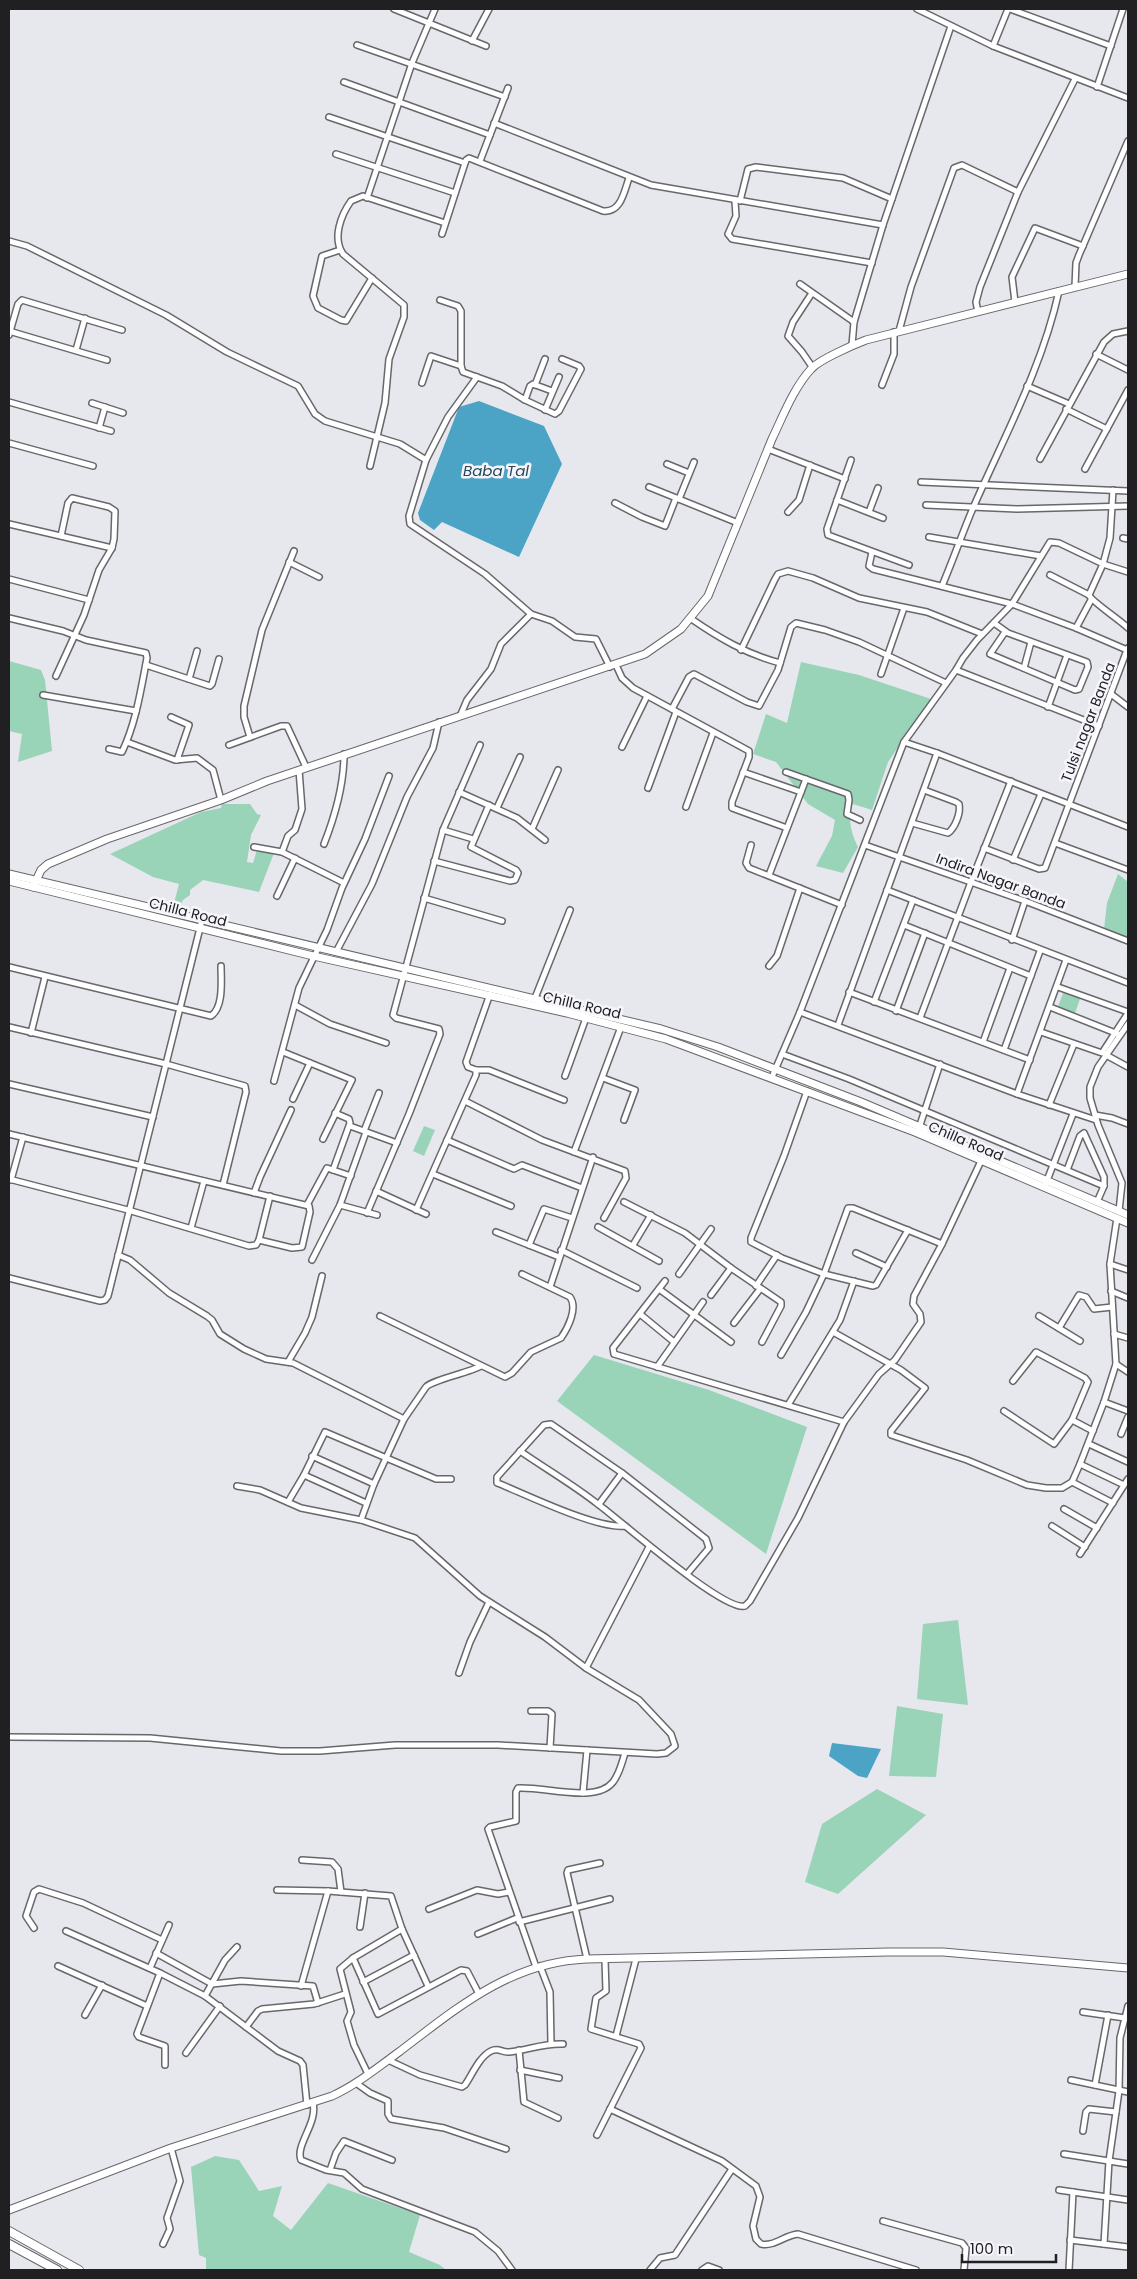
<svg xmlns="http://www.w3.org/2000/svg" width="1137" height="2279" font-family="Poppins,sans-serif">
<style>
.green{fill:#99d3b8}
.water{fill:#4ba3c5}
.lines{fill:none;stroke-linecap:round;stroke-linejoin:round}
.street-casing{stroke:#67676c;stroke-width:8}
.secondary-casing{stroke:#67676c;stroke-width:9}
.primary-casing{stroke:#67676c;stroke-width:10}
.street{stroke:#fff;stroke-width:5}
.secondary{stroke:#fff;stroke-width:7}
.primary{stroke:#fff;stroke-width:8}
.labels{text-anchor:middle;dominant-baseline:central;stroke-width:5;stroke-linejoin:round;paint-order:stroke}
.street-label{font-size:14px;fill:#202022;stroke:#f5f5fb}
.water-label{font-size:15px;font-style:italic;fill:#224958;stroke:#f5f5fb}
</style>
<rect width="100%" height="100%" fill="#e7e8ee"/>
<!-- green -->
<g class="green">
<polygon points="9,661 41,670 45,680 52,751 18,762 22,734 9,731"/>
<path d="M801,662L859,675L931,699L888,762L872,810L853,804C847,818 851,833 858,847L843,873L816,866L832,836L835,820L808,804L776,762L753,754L766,714L787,723Z"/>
<polygon points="222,804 250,804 257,814 261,815 251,835 247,862 253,863 257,850 274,853 259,892 203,880 190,890 190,895 183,900 180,906 173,907 179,884 153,877 110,854 201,812 221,808"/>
<polygon points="1118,874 1128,882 1128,938 1104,929 1107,903"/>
<polygon points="1064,991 1081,996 1074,1016 1057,1009"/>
<polygon points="424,1126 435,1130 424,1156 413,1151"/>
<polygon points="594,1355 709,1390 807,1427 766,1554 557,1401"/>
<polygon points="958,1620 968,1705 917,1699 923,1624"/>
<polygon points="897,1706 943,1714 936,1777 889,1776"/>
<polygon points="877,1789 926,1815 838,1894 805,1882 822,1824"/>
<polygon points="215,2156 239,2160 259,2191 282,2186 273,2216 291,2230 328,2183 420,2215 409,2252 440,2265 446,2270 206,2270 206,2258 199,2255 191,2167"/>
</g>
<!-- water -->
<g class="water">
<polygon points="479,401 544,426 562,464 519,557 442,522 434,530 420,520 418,513 459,407"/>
<polygon points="832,1743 881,1749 867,1778 858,1776 829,1756"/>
</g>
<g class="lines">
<!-- street casing -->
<g class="street-casing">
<g id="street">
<polyline points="394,9 486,46"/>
<polyline points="917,9 993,46 1128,98"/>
<polyline points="1010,9 1111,46"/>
<polyline points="472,41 489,9"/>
<polyline points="357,45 505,97"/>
<polyline points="993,46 1008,9"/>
<polyline points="344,82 490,135"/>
<polyline points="1097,87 1123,9"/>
<polyline points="329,117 465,163"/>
<polyline points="494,123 651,185 883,225"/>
<polyline points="336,154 455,193"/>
<polyline points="480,161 508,88"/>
<polyline points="367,198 412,63 435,9"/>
<polyline points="735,201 736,216 728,234 732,239 872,263"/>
<polyline points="740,201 748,169 756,167 843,178 892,199"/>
<path d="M442,234L466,160L469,158L603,211C621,213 624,192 629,178"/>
<polyline points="9,241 27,246 166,315 227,352 298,386 315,414 325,421 400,444 426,460"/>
<polyline points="340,250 322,256 313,296 318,308 341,320 346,321 372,278"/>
<polyline points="800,284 854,322"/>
<polyline points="1075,287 1076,263 1079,255 1128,141"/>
<polyline points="812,293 793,322 788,336 802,352 813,368"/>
<polyline points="440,300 458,306 461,311 461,366 463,372 502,386 525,400 555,414 559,411 581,369 579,366 562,359"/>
<polyline points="1015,302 1012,277 1035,228 1083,246"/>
<polyline points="978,312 976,302 980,287 1018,192 1075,79"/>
<polyline points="9,331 107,360"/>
<polyline points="899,331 911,287 954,168 962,165 1018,192"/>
<polyline points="9,335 18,304 22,300 122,330"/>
<polyline points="852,345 854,322 883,225 951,26"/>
<polyline points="76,350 85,318"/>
<polyline points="1096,354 1128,370"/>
<polyline points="477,377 448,417 426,460 409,516 410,524 485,574 531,614 552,621 575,637 596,639 610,667"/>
<polyline points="422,383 431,356 461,366"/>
<polyline points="535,385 545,359"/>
<polyline points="882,385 894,354 894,332"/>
<polyline points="1027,386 1069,404"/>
<polyline points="525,400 530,386 533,384 552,391"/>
<polyline points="9,402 111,431"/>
<polyline points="92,403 123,413"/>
<polyline points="1066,409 1107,429"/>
<polyline points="545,410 559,377"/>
<polyline points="99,428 105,407"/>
<polyline points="9,443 93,466"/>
<polyline points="768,449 845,479"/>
<polyline points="1040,459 1104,342 1113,334 1128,331"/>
<polyline points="851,460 827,529 828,535 909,565"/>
<polyline points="667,464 689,473"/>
<path d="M370,466L385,403L389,359L404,317V305L343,254C332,238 341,215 351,201L363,196L445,223"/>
<polyline points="1085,469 1128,390"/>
<polyline points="921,482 1128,491"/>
<polyline points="649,487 738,523"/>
<path d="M1113,490L1110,538L1103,564L1089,595C1091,601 1120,620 1128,628"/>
<polyline points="679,499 694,462"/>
<polyline points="837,500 883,518"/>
<polyline points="615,503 642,517 665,526 676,498"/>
<polyline points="926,505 1017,509 1128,506"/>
<polyline points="788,512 799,500 810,465"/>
<polyline points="869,512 878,488"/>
<polyline points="9,524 112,548"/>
<polyline points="929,537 1041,556"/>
<polyline points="1123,538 1128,539"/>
<polyline points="872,552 869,566 873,569 1012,604 1076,628 1127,650 1128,648"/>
<polyline points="289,562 319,577"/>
<polyline points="1050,575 1089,595"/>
<polyline points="9,579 89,600"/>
<path d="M942,586C953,560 962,534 973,508C1004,437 1042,368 1059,291"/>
<path d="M9,618L63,631L86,640L146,653L147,658C141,689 136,723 122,752L109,749"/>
<path d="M690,618C719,638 746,654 780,663"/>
<polyline points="994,623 1008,633 1087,662 1088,667 1079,689 1075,690 990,654 1005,632"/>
<polyline points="1076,628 1091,600"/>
<polyline points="741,650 775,579 778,574 788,571 813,578 859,598 927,612 982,634"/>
<polyline points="146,665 210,686 212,684 219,659"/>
<polyline points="616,665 622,678 633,688 749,751 749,757 732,802 732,808 787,828"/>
<polyline points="1024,668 1031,642"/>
<polyline points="956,670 1099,726"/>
<polyline points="881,674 904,608"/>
<polyline points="56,676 84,615 99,570 112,548 114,539 115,511 109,507 72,498 68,503 61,536"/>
<polyline points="189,679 197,651"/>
<polyline points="1111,694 1128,707"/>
<polyline points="43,695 136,711"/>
<polyline points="1048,707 1067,655"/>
<polyline points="672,709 689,677 694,674 747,702 759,706 778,670 791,627 796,623 825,630 859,642 946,683"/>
<polyline points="461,714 467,700 491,669 501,644 531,614"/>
<polyline points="171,717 189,725 177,760"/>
<polyline points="250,737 244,717 244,706 262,630 294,551"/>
<polyline points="127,742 175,760 197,758 213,770 221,800"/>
<polyline points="904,742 956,670 963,658 977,640 1012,604 1050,542 1059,543 1103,564 1128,572"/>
<polyline points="229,745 281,726 287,726 306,767"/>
<polyline points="622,747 647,696"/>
<polyline points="743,772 801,792"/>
<polyline points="786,772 848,794 849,800 847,814 860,820"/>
<polyline points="648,788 676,712"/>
<polyline points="459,792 517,818 545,840"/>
<polyline points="686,807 713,733"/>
<polyline points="497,808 520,757"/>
<path d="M912,823L948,833C955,828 961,813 959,804L956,802L924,790"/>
<polyline points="532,829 558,770"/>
<polyline points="443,830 473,839"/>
<polyline points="1055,843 1128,870"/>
<path d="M324,844C335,816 344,785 344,754"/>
<polyline points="751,845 746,863 749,868 842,905"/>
<polyline points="865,845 1025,901 1128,941"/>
<polyline points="254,847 282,852 344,883"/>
<polyline points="984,848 1039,869 1045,868 1127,650 1128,652"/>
<polyline points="282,852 288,836 295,830 302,809 299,770"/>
<polyline points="1013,860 1041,794"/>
<polyline points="434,861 510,881 515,880 518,873 516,870 471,847 489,805"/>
<polyline points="769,875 806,779"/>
<polyline points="887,890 1128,983"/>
<polyline points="277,896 295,858"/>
<polyline points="424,898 502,921"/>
<polyline points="904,925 1031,976"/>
<polyline points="1012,940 1025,901"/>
<polyline points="336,952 372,884 407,797 433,748 439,722"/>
<polyline points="769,966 777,956 800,888"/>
<path d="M9,967L211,1016C224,1007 221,980 221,966"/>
<polyline points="1058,987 1128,1012"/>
<polyline points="849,992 1030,1060"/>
<polyline points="535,998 570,910"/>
<polyline points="874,1002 913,900"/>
<polyline points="295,1005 330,1024 386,1043"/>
<polyline points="1050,1007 1118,1034"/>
<polyline points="896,1011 925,933"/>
<polyline points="800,1012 1017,1094 1096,1120"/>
<polyline points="920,1018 971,882 1011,781"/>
<polyline points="838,1025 937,753"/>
<polyline points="9,1027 166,1064 245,1086 246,1092 223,1185"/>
<polyline points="1041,1032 1102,1053 1128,1013"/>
<polyline points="31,1033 45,977"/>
<polyline points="983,1042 1010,968"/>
<polyline points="1004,1050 1040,951"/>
<polyline points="283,1052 352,1080 323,1139"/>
<polyline points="782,1054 849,1079 1104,1186"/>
<polyline points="1106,1055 1128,1067"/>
<polyline points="476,1070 489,1070 564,1100"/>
<polyline points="565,1076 586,1018"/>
<polyline points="772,1077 800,1012 904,742 937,753 1128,827"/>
<polyline points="603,1078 635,1090 624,1120"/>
<polyline points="274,1081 299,988 327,930 342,888 365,839 389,776"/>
<polyline points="9,1084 153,1117"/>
<polyline points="807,1091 784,1156 751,1238 751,1242 782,1258 824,1274 873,1286 876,1285 908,1230"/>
<polyline points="1017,1094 1066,960"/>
<polyline points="293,1099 310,1063"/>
<polyline points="465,1101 542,1140 625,1171 626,1178 604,1218"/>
<polyline points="1049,1105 1074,1044"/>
<polyline points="1095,1115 1112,1118 1128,1124"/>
<polyline points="350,1126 397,1143"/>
<polyline points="919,1128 940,1064"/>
<polyline points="364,1131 379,1093"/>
<polyline points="9,1134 309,1206 310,1212 302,1247 292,1248 259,1240"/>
<polyline points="447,1140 514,1169 522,1165 582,1188"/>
<polyline points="574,1152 621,1027"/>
<polyline points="333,1170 350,1123 349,1119 335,1113"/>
<polyline points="1067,1170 1080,1136 1084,1133 1104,1177 1104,1186 1097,1202"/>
<polyline points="433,1174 511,1206"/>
<polyline points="9,1179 128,1210 249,1246 256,1245 259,1240 270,1196"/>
<polyline points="11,1180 23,1137"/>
<polyline points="1046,1183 1073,1114"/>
<polyline points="376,1191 426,1214"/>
<polyline points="254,1193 260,1177 291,1110"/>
<polyline points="624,1202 685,1233 731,1268 781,1302 781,1306 762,1342"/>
<polyline points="307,1205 327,1168 351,1176"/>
<polyline points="340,1205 377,1215"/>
<polyline points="416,1210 476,1075 476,1070 468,1067 466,1062 490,994"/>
<polyline points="1119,1211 1122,1183 1098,1125 1090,1098 1090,1087 1098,1067 1128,1024"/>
<polyline points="367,1213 409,1114 440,1034 439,1029 396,1018 393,1015 443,830 480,745"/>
<polyline points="1117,1218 1110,1264 1116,1364 1128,1372"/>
<polyline points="598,1227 659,1261"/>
<polyline points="191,1228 204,1181"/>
<polyline points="496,1232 559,1257"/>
<polyline points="529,1245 544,1209 572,1218"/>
<polyline points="633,1245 651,1215"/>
<polyline points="561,1250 637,1288"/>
<polyline points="856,1253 887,1267"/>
<polyline points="118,1255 130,1260 169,1293 207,1316 212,1320 220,1334 244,1349 266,1359 293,1363 404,1419"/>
<polyline points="312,1260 340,1205 366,1132"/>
<polyline points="1110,1264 1128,1270"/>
<polyline points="679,1274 711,1229"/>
<polyline points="9,1278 100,1301 105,1300 108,1296 202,920"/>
<polyline points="665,1281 613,1348 614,1354 844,1422"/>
<polyline points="756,1286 777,1255"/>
<polyline points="550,1287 593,1157"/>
<polyline points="659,1289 731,1342"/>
<polyline points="1111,1291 1128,1298"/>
<polyline points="711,1295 731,1268"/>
<polyline points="640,1314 674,1342"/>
<path d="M380,1316L505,1377L512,1373L531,1352L561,1338C568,1328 578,1308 570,1297L522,1274"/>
<polyline points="1039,1316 1080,1341"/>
<polyline points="734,1323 760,1289"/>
<polyline points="1059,1328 1079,1295 1086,1297 1094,1309 1112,1307"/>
<polyline points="833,1332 901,1370 925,1388 891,1431 891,1435 967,1460 1027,1485 1046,1488 1062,1488 1072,1482 1080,1464 1104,1402 1116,1364"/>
<polyline points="1114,1334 1128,1338"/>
<polyline points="781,1355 806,1312 824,1274 848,1208 853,1208 942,1244"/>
<polyline points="288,1362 305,1333 312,1317 322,1276"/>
<polyline points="657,1367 703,1302"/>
<polyline points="1104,1402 1128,1411"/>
<polyline points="788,1405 840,1320 854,1281"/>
<polyline points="1004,1411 1054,1444 1072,1420 1088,1382 1085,1378 1036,1352 1013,1381"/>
<polyline points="1072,1420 1093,1431"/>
<polyline points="1121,1434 1128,1417"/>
<polyline points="1089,1444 1128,1462"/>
<path d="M520,1451C546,1469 574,1485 599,1505C621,1521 724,1612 745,1606L750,1601L798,1518L844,1422L879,1374L895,1360L921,1322L920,1314L913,1304L914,1296L942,1244L981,1161"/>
<polyline points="312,1456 374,1484"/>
<polyline points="1080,1464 1124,1485"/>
<polyline points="304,1475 366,1503"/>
<polyline points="1072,1482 1113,1503"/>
<polyline points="288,1502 304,1475 325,1432 436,1479 451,1479"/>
<polyline points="599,1504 622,1473"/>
<polyline points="1064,1509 1097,1528"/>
<path d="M361,1520L374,1484L404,1419L426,1387C432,1380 468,1373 481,1366"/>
<path d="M625,1526C597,1529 529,1496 500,1484L497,1483V1477L544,1425L551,1424L622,1473L706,1539L709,1548L687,1574"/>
<polyline points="1052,1526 1085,1547"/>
<polyline points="1080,1554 1128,1479"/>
<polyline points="586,1668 649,1547"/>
<polyline points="459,1673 470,1642 489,1602"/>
<polyline points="531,1711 548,1711 552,1714 550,1748"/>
<polyline points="9,1737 150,1738 281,1751 320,1751 395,1745 498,1745 657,1754 666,1753 675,1746 671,1734 639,1700 586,1668 545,1637 480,1596 415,1538 361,1520 301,1508 260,1490 237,1486"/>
<polyline points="583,1793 587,1750"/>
<polyline points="302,1860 332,1862 338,1869 341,1892"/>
<polyline points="277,1890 328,1891 391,1896 402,1929 428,1986"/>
<polyline points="429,1909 477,1890 498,1894 509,1892"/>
<polyline points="519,1922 610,1899"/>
<polyline points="360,1927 365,1893"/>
<polyline points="34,1928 26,1916 34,1892 39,1889 83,1903 162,1940"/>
<polyline points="66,1931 160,1973 205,1996 278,2051 300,2061 303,2065 307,2105"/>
<polyline points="478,1934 517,1918"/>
<polyline points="156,1953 212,1984 241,1981 313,1986 318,2003"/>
<polyline points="353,1958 378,2014 461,1970 467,1971 479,1994"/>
<polyline points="587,1959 567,1873 568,1870 600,1863"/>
<polyline points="58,1966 147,2006"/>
<polyline points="540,1966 550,1992 551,2043"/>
<path d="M536,1967L488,1829L490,1827L516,1821V1792L518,1788C544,1786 596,1804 613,1782C620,1773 622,1762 625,1753"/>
<polyline points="150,1968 169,1925"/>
<polyline points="160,1973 137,2034 139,2037 165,2046 165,2065"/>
<polyline points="363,1982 414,1955"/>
<polyline points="301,1986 328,1891"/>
<polyline points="205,1996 225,1960 237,1947"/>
<polyline points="1083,2012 1125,2018"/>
<polyline points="85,2015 102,1985"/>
<polyline points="246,2027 258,2011 262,2009 314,2004 345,1994"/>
<polyline points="616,2036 636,1959"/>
<polyline points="519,2050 524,2102 558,2118"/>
<polyline points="186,2053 220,2006"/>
<path d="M388,2060L420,2075L462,2087L465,2085C472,2075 479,2057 491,2051C499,2047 502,2053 509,2052C528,2050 544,2043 563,2044"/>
<polyline points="520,2070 559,2078"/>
<polyline points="368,2074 354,2045 347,2021 351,2012 340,1969 353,1958 402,1929"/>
<polyline points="1071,2080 1128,2092"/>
<polyline points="356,2083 370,2093 388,2101 388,2114 391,2119 444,2128 506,2149"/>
<polyline points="1095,2085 1108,2015"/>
<path d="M313,2103C318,2123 295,2145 301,2160L326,2170L344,2173L362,2189L475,2232L498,2251L512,2270"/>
<path d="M610,2109L722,2161L756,2186L760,2197L753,2226L756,2239L761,2244C774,2247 785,2235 798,2234L916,2270"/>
<polyline points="1083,2131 1086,2112 1089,2109 1116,2112"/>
<polyline points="597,2135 641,2048 639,2044 591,2029 596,1998 606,1991 605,1960"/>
<polyline points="1064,2154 1128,2164"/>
<polyline points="330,2170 336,2153 344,2141 392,2160"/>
<polyline points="1059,2190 1128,2200"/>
<polyline points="883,2221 962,2243 966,2248 964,2270"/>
<polyline points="1070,2240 1128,2247"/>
<polyline points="163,2244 170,2229 167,2218 180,2181 171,2148"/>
<polyline points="1104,2244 1109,2161 1119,2091 1120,2038 1128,2006"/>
<polyline points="650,2270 660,2258 675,2255 732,2169"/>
<polyline points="702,2270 708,2266 719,2270"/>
<polyline points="1069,2270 1073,2192"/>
</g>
</g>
<!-- secondary casing -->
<g class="secondary-casing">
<g id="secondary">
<polyline points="9,874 661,1029 718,1047 861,1102 1128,1215"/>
<polyline points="9,881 309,955 567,1013 666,1039 915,1132 1128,1223"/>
<path d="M33,887L41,870L48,864L107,839L221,800L267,781L645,654L681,629L708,596L772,439C783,416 794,387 812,368C821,359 853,345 866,340L1128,274"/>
<path d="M9,2210L171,2148L332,2096C356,2085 377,2068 399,2052C457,2008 510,1962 587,1959L888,1952H943L1128,1968"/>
</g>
</g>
<!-- primary casing -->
<g class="primary-casing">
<g id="primary">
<polyline points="9,2231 79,2270"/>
<polyline points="9,2244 57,2270"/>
</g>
</g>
<!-- street -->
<use href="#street" class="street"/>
<!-- secondary -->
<use href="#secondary" class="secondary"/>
<!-- primary -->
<use href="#primary" class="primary"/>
</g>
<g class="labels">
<!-- street labels -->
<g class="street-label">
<text transform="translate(1088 722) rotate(-69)">Tulsi nagar Banda</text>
<text transform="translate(1001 881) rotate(20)">Indira Nagar Banda</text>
<text transform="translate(188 912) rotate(14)">Chilla Road</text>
<text transform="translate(582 1005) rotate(13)">Chilla Road</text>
<text transform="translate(966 1141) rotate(23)">Chilla Road</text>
</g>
<!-- water labels -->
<g class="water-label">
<text x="496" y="470">Baba Tal</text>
</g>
</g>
<!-- border -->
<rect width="1137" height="2279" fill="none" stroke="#202022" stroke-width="20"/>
<!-- scale -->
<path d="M962 2254v8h94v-8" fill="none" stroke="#202022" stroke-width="2.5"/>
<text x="970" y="2254" font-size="15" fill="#202022" stroke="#f5f5fb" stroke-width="4" paint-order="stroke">100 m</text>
</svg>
